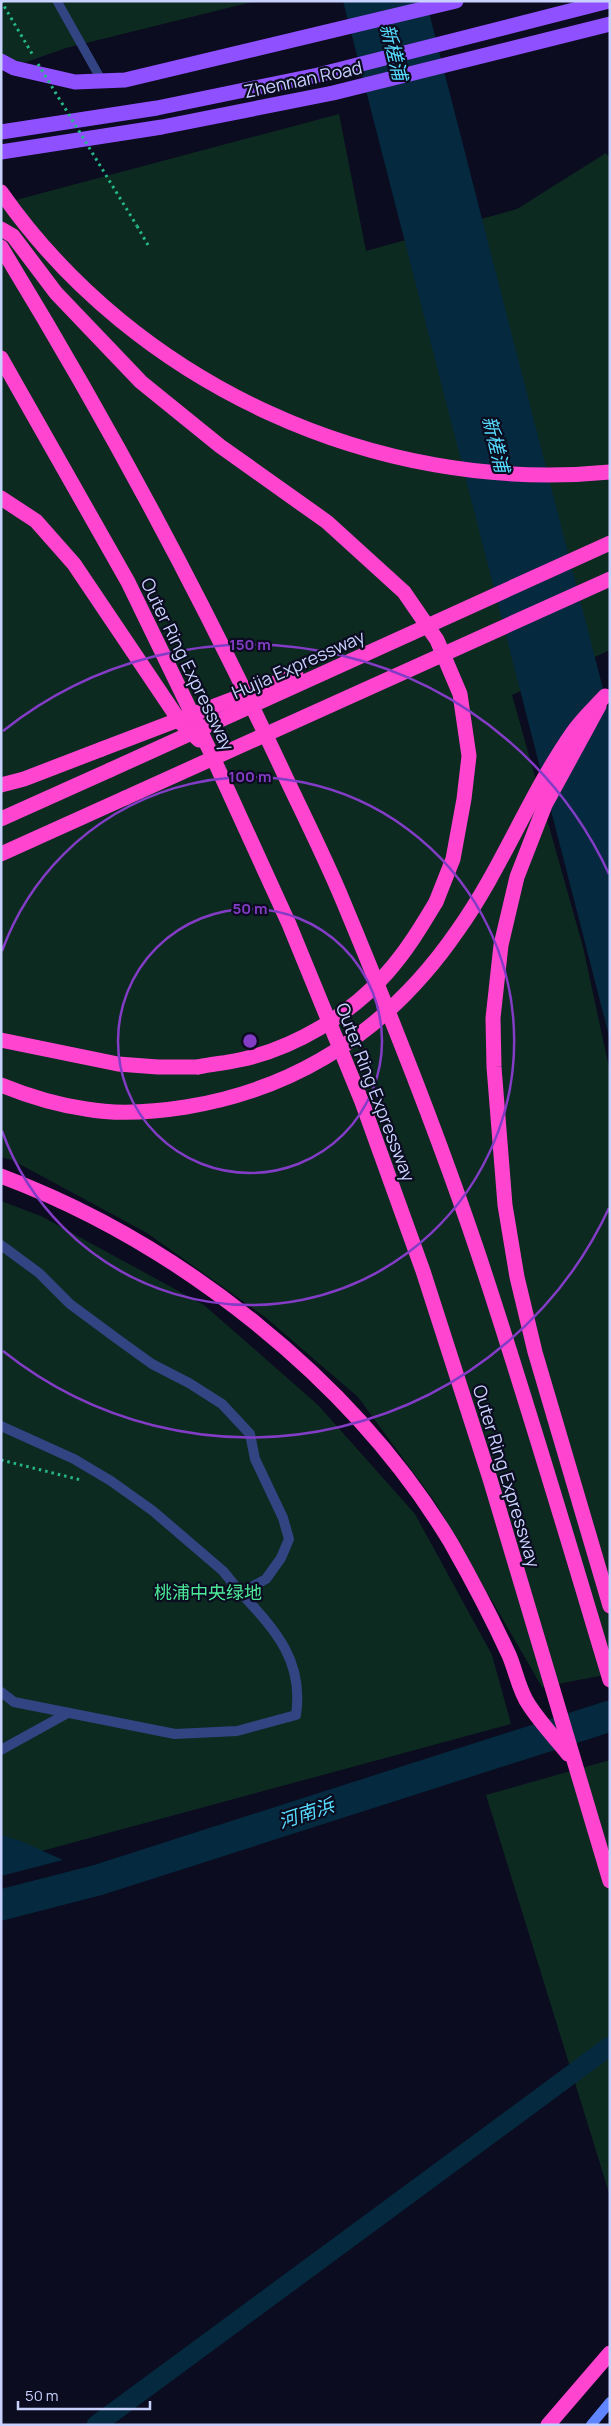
<svg xmlns="http://www.w3.org/2000/svg" width="611" height="2426" font-family="Manrope,'Noto Sans SC',sans-serif">
<style>
.green{fill:#0d2a21}
.water{fill:#05293e}
.lines{fill:none;stroke-linecap:round;stroke-linejoin:round}
.canal{stroke:#05293e;stroke-width:19}
.river{stroke:#05293e;stroke-width:31}
.path{stroke:#24b888;stroke-width:3;stroke-dasharray:2.5 4;stroke-linecap:butt}
.lane{stroke:#324482;stroke-width:9}
.street{stroke:#324482;stroke-width:10}
.secondary{stroke:#6086ff;stroke-width:10}
.primary{stroke:#8f50ff;stroke-width:15}
.highway{stroke:#ff44cf;stroke-width:15}
.path-bridge{stroke:#24b888;stroke-width:3;stroke-dasharray:2.5 4;stroke-linecap:butt}
.highway-bridge{stroke:#ff44cf;stroke-width:15}
.ring{fill:none;stroke:#833cc5;stroke-width:2.5}
.labels{text-anchor:middle;dominant-baseline:central;stroke-width:4.5;stroke-linejoin:round;paint-order:stroke}
.street-label{font-size:18px;fill:#c9d1ff;stroke:#0b0c1f}
.park-label{font-size:18px;fill:#4ce898;stroke:#0b0c1f}
.water-label{font-size:19px;font-style:italic;fill:#57ddff;stroke:#0b0c1f}
.centre{fill:#833cc5;stroke:#0b0c1f;stroke-width:2.5}
.ring-label{font-size:15px;text-anchor:middle;font-weight:bold;fill:#833cc5;stroke:#0b0c1f;stroke-width:4.5;stroke-linejoin:round;paint-order:stroke}
</style>
<rect width="100%" height="100%" fill="#0b0c1f"/>
<!-- green -->
<g class="green">
<polygon points="1,1 256,1 66,48 1,71"/>
<polygon points="339,114 366,251 517,209 606,153 610,159 610,650 512,695 583,947 610,1072 610,1674 542,1687 435,1502 358,1397 265,1317 147,1233 12,1160 1,1157 1,204"/>
<polygon points="1,1201 41,1216 204,1305 318,1405 415,1514 492,1655 511,1724 1,1862"/>
<polygon points="610,1760 610,2196 486,1795"/>
</g>
<!-- water -->
<g class="water">
<polygon points="343,1 426,1 610,716 610,1040"/>
<polygon points="1,1835 21,1841 63,1860 1,1876"/>
</g>
<g class="lines">
<!-- canal -->
<polyline class="canal" points="96,2425 610,2046"/>
<!-- river -->
<polyline class="river" points="1,1905 98,1880 610,1716"/>
<!-- path -->
<g class="path">
<polyline points="1,1 34,57"/>
<polyline points="137,226 148,245"/>
<polyline points="1,1460 81,1480"/>
</g>
<!-- lane -->
<polyline class="lane" points="57,1 102,81"/>
<!-- street -->
<g class="street">
<polyline points="1,1245 39,1273 70,1304 116,1338 152,1364 189,1383 222,1404 250,1434 255,1459 283,1518 289,1539 281,1558 266,1579 241,1593 223,1571 153,1511 111,1481 74,1459 1,1426"/>
<path d="M1,1692L14,1702L175,1734L237,1731L296,1715C304,1660 275,1630 241,1593"/>
<polyline points="1,1750 66,1714"/>
</g>
<!-- secondary -->
<polyline class="secondary" points="591,2425 610,2402"/>
<!-- primary -->
<g class="primary">
<polyline points="1,61 14,68 75,82 125,80 456,1"/>
<polyline points="1,132 157,108 318,75 609,1"/>
<polyline points="1,152 162,127 333,93 610,24"/>
</g>
<!-- highway -->
<g class="highway">
<path d="M1,192C135,384 377,495 610,472"/>
<polyline points="1,229 13,236 56,293 141,382 220,446 327,522 404,592 437,640 460,694 469,756 464,799 453,859 436,902"/>
<path d="M1,247C106,419 202,597 287,780C306,820 326,860 343,901C391,1016 438,1134 478,1253C525,1394 567,1537 610,1680"/>
<polyline points="1,358 128,582 210,751 289,924 362,1102 423,1271 490,1479 610,1881"/>
<polyline points="1,498 36,521 74,564 181,723 199,740"/>
<polyline points="599,706 545,805 517,877 501,945 493,1018 494,1067 505,1205 517,1277 535,1352 610,1606"/>
<polyline points="1,785 24,779 102,749"/>
<polyline points="1,819 110,770"/>
<polyline points="1,854 125,798"/>
<polyline points="1,1040 118,1064 158,1067 198,1067"/>
<path d="M1,1176C178,1242 354,1381 451,1543C472,1580 491,1616 509,1655C516,1671 519,1691 529,1705C540,1722 555,1738 568,1754"/>
<polyline points="548,2425 610,2353"/>
</g>
<!-- path-bridge -->
<polyline class="path-bridge" points="38,64 137,226"/>
<!-- highway-bridge -->
<g class="highway-bridge">
<polyline points="102,749 296,675"/>
<polyline points="110,770 610,543"/>
<polyline points="125,798 610,579"/>
<path d="M198,1067C211,1064 226,1063 239,1060C293,1049 350,1015 386,974C406,952 421,927 436,902"/>
<path d="M1,1085C28,1096 58,1105 86,1109C119,1115 154,1112 186,1107C302,1088 392,1026 458,930C502,868 529,795 573,732C582,719 594,708 605,696"/>
</g>
</g>
<!-- distance rings -->
<g class="ring">
<circle cx="250" cy="1041" r="132"/>
<path d="M2 951A264 264 0 1 1 2 1131"/>
<path d="M609 1208A396 396 0 0 1 3 1351M3 731A396 396 0 0 1 609 874"/>
</g>
<g class="labels">
<!-- street labels -->
<g class="street-label">
<text transform="translate(303 79) rotate(-12)">Zhennan Road</text>
<text transform="translate(188 664) rotate(64)">Outer Ring Expressway</text>
<text transform="translate(298 664) rotate(-24)">Hujia Expressway</text>
<text transform="translate(376 1092) rotate(69)">Outer Ring Expressway</text>
<text transform="translate(507 1476) rotate(73)">Outer Ring Expressway</text>
</g>
<!-- park labels -->
<g class="park-label">
<text x="208" y="1592">桃浦中央绿地</text>
</g>
<!-- water labels -->
<g class="water-label">
<text transform="translate(394 52) rotate(76)">新槎浦</text>
<text transform="translate(496 444) rotate(76)">新槎浦</text>
<text transform="translate(306 1813) rotate(-18)">河南浜</text>
</g>
</g>
<circle cx="250" cy="1041" r="8" class="centre"/>
<g class="ring-label">
<text x="250" y="650">150 m</text>
<text x="250" y="782">100 m</text>
<text x="250" y="914">50 m</text>
</g>
<!-- border -->
<rect width="611" height="2426" fill="none" stroke="#c9d1ff" stroke-width="5"/>
<!-- scale -->
<path d="M18 2401v8h132v-8" fill="none" stroke="#c9d1ff" stroke-width="2.5"/>
<text x="25" y="2401" font-size="15" fill="#c9d1ff" stroke="#0b0c1f" stroke-width="4" paint-order="stroke">50 m</text>
</svg>
